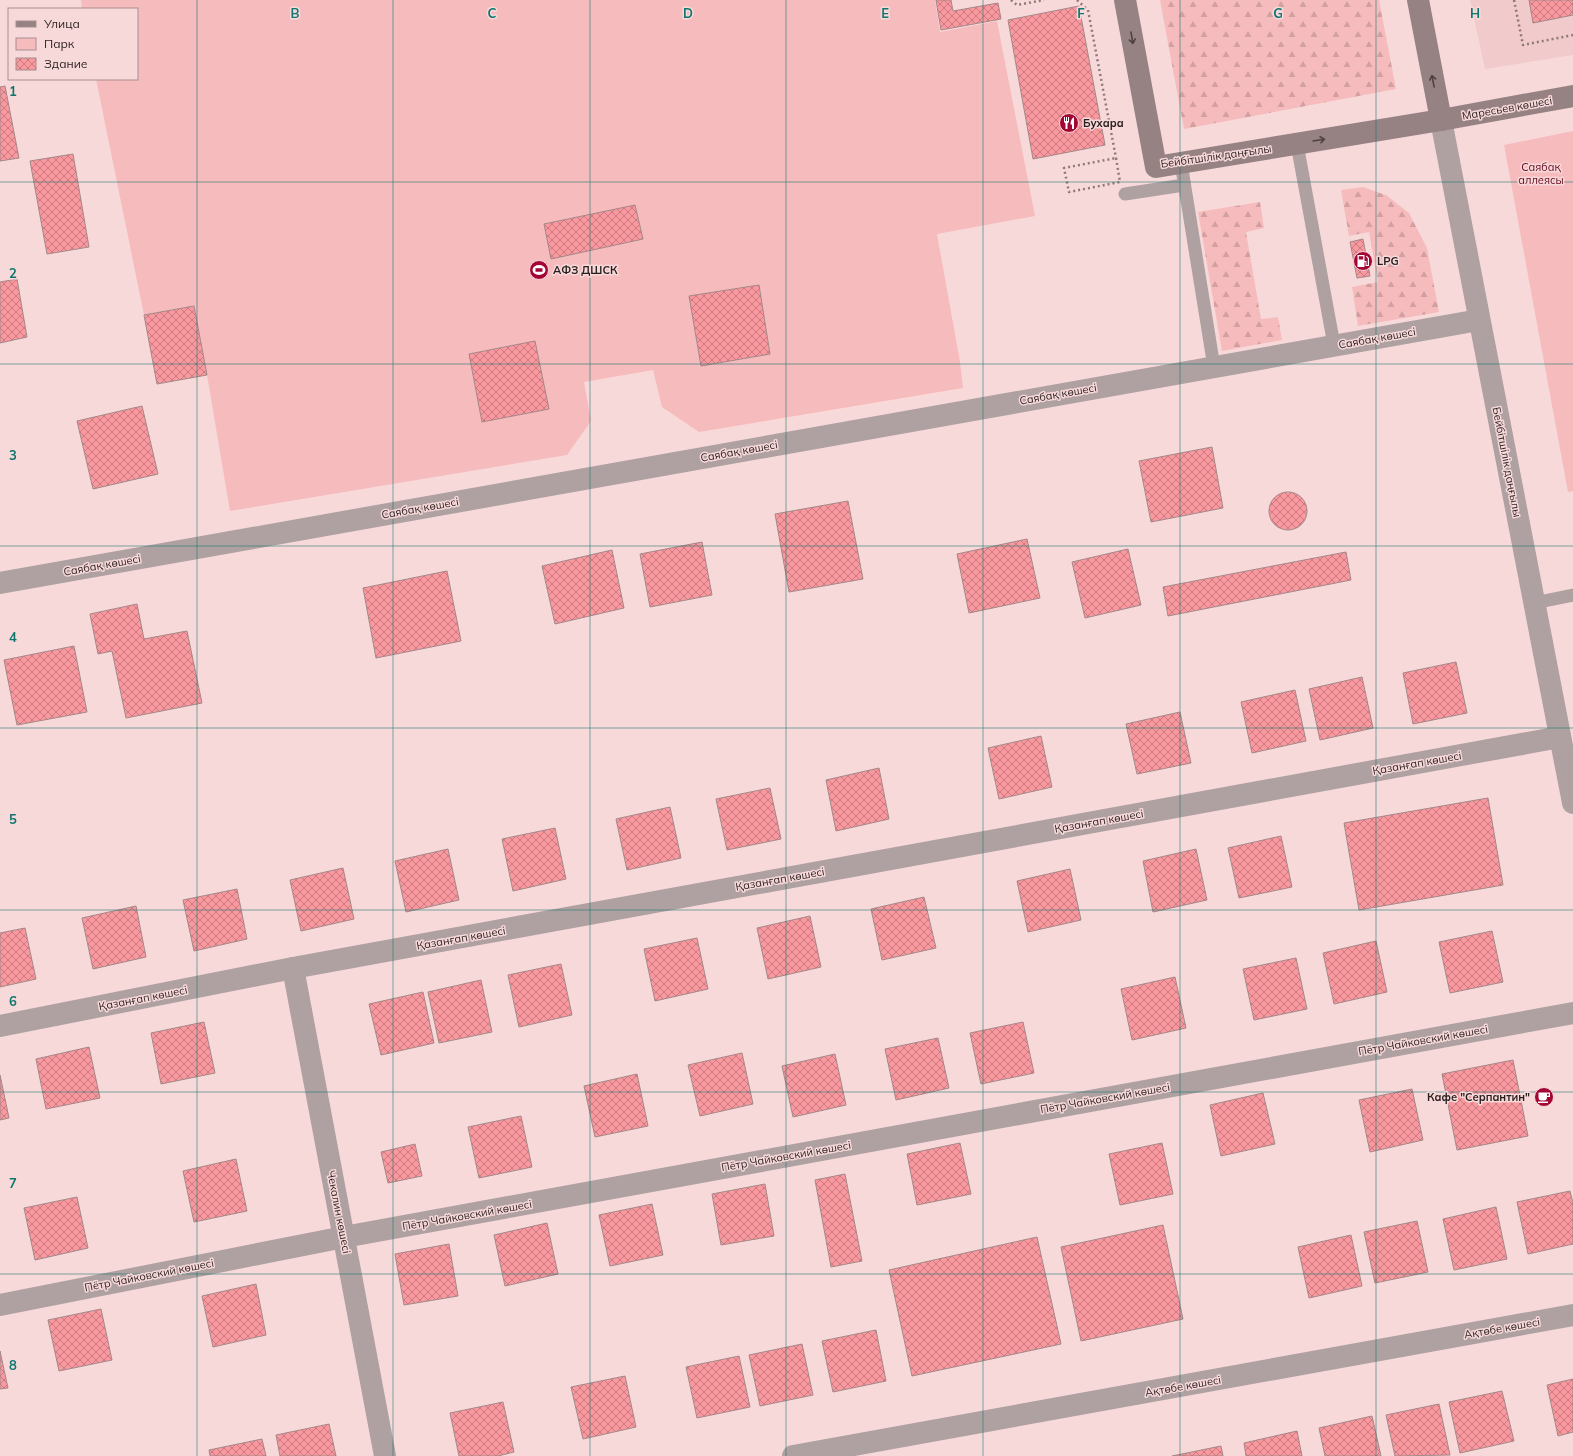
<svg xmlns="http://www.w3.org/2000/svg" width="1573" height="1456" font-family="Mulish,sans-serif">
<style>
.built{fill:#f1cacb}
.forest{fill:url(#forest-firs)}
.park{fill:#f6bbbd}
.building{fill:url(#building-cross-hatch);stroke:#a48889}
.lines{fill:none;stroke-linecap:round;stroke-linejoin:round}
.path{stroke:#8e797a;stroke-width:2.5;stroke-dasharray:2 3;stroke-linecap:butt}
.service{stroke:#afa1a2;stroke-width:13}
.minor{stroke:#afa1a2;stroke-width:22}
.tertiary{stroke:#afa1a2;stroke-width:22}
.secondary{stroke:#968283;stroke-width:22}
.oneway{stroke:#4f4141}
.grid{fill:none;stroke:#0f766e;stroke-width:1;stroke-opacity:0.55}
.labels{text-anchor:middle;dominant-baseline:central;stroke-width:3;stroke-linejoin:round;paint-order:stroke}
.street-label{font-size:11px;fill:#291e1e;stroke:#f8d9da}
.poi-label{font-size:11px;font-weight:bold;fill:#291e1e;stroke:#f8d9da;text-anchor:start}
.park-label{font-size:11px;fill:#61091e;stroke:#f8d9da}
.grid-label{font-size:13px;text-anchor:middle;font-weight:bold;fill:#0f766e;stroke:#f8d9da;stroke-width:3;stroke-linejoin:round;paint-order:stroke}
</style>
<defs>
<pattern id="forest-firs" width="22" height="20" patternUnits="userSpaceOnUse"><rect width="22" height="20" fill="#f6bbbd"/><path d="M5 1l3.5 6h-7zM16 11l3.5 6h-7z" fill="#d3a0a2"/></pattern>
<pattern id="building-cross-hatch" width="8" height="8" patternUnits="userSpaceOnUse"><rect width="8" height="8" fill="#f9989e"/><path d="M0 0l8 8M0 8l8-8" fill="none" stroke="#ca7b80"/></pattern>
</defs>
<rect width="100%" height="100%" fill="#f8d9da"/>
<!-- built -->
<polygon class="built" points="1470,0 1573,0 1573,55 1485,69"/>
<!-- forest -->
<g class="forest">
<polygon points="1160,0 1379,0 1396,89 1184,129"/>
<polygon points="1363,187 1386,195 1409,213 1427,248 1439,312 1358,326 1352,287 1378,282 1369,232 1349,236 1341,190"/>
<polygon points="1260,202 1264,228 1246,232 1261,319 1278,317 1282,340 1222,351 1198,212"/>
</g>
<!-- park -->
<g class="park">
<polygon points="81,0 935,0 940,32 997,21 1035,216 937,234 960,362 963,388 699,432 662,407 653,370 584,382 591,421 567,455 230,511 207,375 194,306 144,315 96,79 137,79 137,9 82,9"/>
<polygon points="1573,131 1573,491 1568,492 1504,145"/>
</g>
<!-- building -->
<g class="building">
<polygon points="936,0 951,0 953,11 998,3 1001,19 941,30"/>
<polygon points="1529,0 1573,0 1573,15 1533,23"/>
<polygon points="1079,6 1105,145 1033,159 1008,20"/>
<polygon points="5,86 19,158 0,161 0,87"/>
<polygon points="73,154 89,247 47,254 30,161"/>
<polygon points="635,205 643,239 551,259 544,224"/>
<polygon points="1363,239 1370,276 1357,278 1350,242"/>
<polygon points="17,279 27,337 0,343 0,282"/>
<polygon points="759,285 770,354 701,366 689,296"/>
<polygon points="194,306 207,375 157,384 144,315"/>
<polygon points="535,341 549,409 482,422 469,354"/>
<polygon points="142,406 158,474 93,489 77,421"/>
<polygon points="1212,447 1223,508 1151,522 1139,461"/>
<circle cx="1288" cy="511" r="19"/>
<polygon points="848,501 863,579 789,592 775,514"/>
<polygon points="1027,539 1040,598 969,613 957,554"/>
<polygon points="702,542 712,595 650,607 640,554"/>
<polygon points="1128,549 1141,605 1085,618 1072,562"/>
<polygon points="612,550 624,608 555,624 542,566"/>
<polygon points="1346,552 1351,580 1168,616 1163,587"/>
<polygon points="447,571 461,641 376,658 363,588"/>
<polygon points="137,604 144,639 187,631 202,703 126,718 112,651 98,654 90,614"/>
<polygon points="74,646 87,712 17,725 4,660"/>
<polygon points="1456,662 1467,713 1413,724 1403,673"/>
<polygon points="1362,677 1373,728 1320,740 1309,689"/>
<polygon points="1295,690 1306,741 1252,753 1241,702"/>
<polygon points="1180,712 1191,763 1137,774 1126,724"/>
<polygon points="1041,736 1052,787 999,799 988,748"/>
<polygon points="879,768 889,819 836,831 826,780"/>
<polygon points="770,788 781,839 727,850 716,799"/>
<polygon points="1488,798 1503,885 1359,910 1344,823"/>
<polygon points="670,807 681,858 627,870 616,819"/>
<polygon points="555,828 566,879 513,891 502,839"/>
<polygon points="1281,836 1292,887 1239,898 1228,848"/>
<polygon points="448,849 459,900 406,912 395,861"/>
<polygon points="1196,849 1207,900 1153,912 1143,861"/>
<polygon points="343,868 354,919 301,931 290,880"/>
<polygon points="1070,869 1081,920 1028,932 1017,881"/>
<polygon points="237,889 247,939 194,951 183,900"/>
<polygon points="924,897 936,948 882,960 871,909"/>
<polygon points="136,906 146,957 93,969 82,918"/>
<polygon points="810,916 821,967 768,979 757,928"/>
<polygon points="25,928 36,979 0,987 0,933"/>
<polygon points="1492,931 1503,982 1450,993 1439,942"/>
<polygon points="697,938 708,989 655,1001 644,949"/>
<polygon points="1376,941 1387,992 1334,1004 1323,953"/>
<polygon points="1296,958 1307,1009 1254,1020 1243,969"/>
<polygon points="561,964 572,1015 519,1027 508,975"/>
<polygon points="1175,977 1186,1028 1132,1040 1121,989"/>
<polygon points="481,980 492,1032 439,1043 428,992"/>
<polygon points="423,992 434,1043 381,1055 369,1004"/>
<polygon points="204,1022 215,1073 161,1084 151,1033"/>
<polygon points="1023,1022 1034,1073 981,1084 970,1033"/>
<polygon points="938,1038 949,1088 896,1100 885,1049"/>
<polygon points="89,1047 100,1098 46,1109 36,1059"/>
<polygon points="742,1053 753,1104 700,1116 688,1065"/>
<polygon points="835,1054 846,1105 793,1117 782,1066"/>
<polygon points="1513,1060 1528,1136 1457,1150 1442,1074"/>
<polygon points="637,1074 648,1126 595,1137 584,1086"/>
<polygon points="0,1075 9,1118 0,1120"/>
<polygon points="1412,1089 1423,1140 1370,1152 1359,1100"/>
<polygon points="1263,1093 1275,1144 1221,1156 1210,1105"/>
<polygon points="521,1116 532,1167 479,1178 468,1127"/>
<polygon points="960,1143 971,1194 917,1205 907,1154"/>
<polygon points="1162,1143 1173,1194 1120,1205 1109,1154"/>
<polygon points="415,1144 422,1176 388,1183 381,1152"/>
<polygon points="236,1159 247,1211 194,1222 183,1171"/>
<polygon points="845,1174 862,1261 831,1267 815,1180"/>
<polygon points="765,1184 774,1236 721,1245 712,1194"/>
<polygon points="1570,1191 1573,1203 1573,1244 1528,1254 1517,1202"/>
<polygon points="77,1197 88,1248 35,1260 24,1208"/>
<polygon points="652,1204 663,1255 610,1266 599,1215"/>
<polygon points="1496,1207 1507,1259 1454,1270 1443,1219"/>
<polygon points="1417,1221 1428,1272 1375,1283 1364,1232"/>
<polygon points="547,1223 558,1274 505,1286 494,1235"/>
<polygon points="1163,1225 1183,1319 1081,1341 1061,1247"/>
<polygon points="1351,1235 1362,1286 1309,1298 1298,1247"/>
<polygon points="1037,1237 1061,1344 912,1376 889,1270"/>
<polygon points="449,1244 458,1296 404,1305 395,1254"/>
<polygon points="256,1284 266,1335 213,1347 202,1296"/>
<polygon points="101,1309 112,1360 59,1371 48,1320"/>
<polygon points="876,1330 886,1381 833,1392 822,1341"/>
<polygon points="802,1344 813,1395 760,1406 749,1355"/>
<polygon points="0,1351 8,1388 0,1389"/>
<polygon points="739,1356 750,1407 697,1418 686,1367"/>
<polygon points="625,1376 636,1427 583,1439 571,1387"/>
<polygon points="1573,1379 1573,1432 1558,1436 1547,1385"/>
<polygon points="1502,1391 1514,1441 1460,1453 1449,1402"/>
<polygon points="503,1402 514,1452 498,1456 459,1456 450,1413"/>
<polygon points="1439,1404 1450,1455 1395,1456 1386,1415"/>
<polygon points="1372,1416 1381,1456 1325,1456 1319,1428"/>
<polygon points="329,1424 336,1456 280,1456 276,1435"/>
<polygon points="1297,1431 1302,1456 1246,1456 1244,1443"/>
<polygon points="262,1439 266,1456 210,1456 209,1450"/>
<polygon points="1221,1446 1223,1456 1172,1456"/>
</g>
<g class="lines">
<!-- path -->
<g class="path">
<polyline points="1011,0 1017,5 1044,0"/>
<polyline points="1077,0 1088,10 1116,158"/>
<polyline points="1514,0 1523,45 1573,35"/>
<polygon points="1116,158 1120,182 1069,192 1064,168"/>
</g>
<!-- service -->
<g class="service">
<polyline points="1297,144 1334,345"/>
<polyline points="1181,163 1214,367"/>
<polyline points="1125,194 1184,185"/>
<polyline points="1534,603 1573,595"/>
</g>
<!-- minor -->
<g class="minor">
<polyline points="0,583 1479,320"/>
<polyline points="293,968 385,1456"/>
<polyline points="0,1026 293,968 1560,737"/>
<polyline points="0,1305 344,1237 1573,1013"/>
<polyline points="793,1456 1573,1315"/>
</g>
<!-- tertiary -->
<polyline class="tertiary" points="1441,120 1573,803"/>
<!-- secondary -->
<g class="secondary">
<polyline points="1125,0 1156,167 1441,120 1573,96"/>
<polyline points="1418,0 1441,120"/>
</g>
</g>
<!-- one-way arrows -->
<defs><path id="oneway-shaft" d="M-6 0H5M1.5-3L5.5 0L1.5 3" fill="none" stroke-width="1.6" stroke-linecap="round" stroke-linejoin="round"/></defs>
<g class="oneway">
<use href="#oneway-shaft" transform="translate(1132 38) rotate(80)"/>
<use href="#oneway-shaft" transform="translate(1433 81) rotate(-101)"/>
<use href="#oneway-shaft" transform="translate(1319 140) rotate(-9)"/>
</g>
<!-- grid -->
<path class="grid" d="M197,0V1456M393,0V1456M590,0V1456M786,0V1456M983,0V1456M1180,0V1456M1376,0V1456M0,182H1573M0,364H1573M0,546H1573M0,728H1573M0,910H1573M0,1092H1573M0,1274H1573"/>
<!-- icons -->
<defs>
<g id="restaurant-disc" transform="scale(1)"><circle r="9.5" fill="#a30534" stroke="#f8d9da"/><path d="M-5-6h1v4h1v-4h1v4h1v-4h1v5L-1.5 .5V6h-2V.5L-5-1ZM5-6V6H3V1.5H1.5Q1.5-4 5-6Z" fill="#fff"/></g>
<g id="fuel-disc" transform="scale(1)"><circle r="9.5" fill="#a30534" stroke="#f8d9da"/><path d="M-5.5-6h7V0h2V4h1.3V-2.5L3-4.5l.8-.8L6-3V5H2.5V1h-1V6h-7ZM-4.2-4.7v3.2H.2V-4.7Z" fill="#fff"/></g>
<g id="stadium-disc" transform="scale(1)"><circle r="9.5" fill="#a30534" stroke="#f8d9da"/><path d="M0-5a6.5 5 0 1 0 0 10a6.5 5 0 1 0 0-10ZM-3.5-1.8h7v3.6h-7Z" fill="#fff"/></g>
<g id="cafe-disc" transform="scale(1)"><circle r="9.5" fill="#a30534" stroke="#f8d9da"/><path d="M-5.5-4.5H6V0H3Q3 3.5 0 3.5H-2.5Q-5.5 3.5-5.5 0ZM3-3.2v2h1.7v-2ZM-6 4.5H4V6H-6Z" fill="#fff"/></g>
</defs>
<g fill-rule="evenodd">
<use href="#restaurant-disc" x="1069" y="123"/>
<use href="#fuel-disc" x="1363" y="261"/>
<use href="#stadium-disc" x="539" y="270"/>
<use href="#cafe-disc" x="1544" y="1097"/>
</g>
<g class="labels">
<!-- street labels -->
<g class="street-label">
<text transform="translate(1507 108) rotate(-10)">Маресьев көшесі</text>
<text transform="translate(1216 156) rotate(-8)">Бейбітшілік даңғылы</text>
<text transform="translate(1377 338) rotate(-10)">Саябақ көшесі</text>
<text transform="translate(1058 394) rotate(-10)">Саябақ көшесі</text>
<text transform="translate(739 451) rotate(-10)">Саябақ көшесі</text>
<text transform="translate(1507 462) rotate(79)">Бейбітшілік даңғылы</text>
<text transform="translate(420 508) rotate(-10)">Саябақ көшесі</text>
<text transform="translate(102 565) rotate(-10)">Саябақ көшесі</text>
<text transform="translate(1417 763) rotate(-10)">Қазанғап көшесі</text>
<text transform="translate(1099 821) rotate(-10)">Қазанғап көшесі</text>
<text transform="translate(780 879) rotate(-10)">Қазанғап көшесі</text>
<text transform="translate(461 938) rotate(-10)">Қазанғап көшесі</text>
<text transform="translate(143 998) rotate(-11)">Қазанғап көшесі</text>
<text transform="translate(1423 1040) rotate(-10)">Пётр Чайковский көшесі</text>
<text transform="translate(1105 1098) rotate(-10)">Пётр Чайковский көшесі</text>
<text transform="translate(786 1156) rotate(-10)">Пётр Чайковский көшесі</text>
<text transform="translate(339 1212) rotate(79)">Чекалин көшесі</text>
<text transform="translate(467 1215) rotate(-10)">Пётр Чайковский көшесі</text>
<text transform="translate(149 1275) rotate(-11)">Пётр Чайковский көшесі</text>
<text transform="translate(1502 1328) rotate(-10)">Ақтөбе көшесі</text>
<text transform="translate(1183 1386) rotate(-10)">Ақтөбе көшесі</text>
</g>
<!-- poi labels -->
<g class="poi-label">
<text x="1083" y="123">Бухара</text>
<text x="1377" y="261">LPG</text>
<text x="553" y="270">АФЗ ДШСК</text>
<text x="1530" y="1097" text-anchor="end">Кафе "Серпантин"</text>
</g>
<!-- park labels -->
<g class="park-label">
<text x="1541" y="167">Саябақ<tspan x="1541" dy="13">аллеясы</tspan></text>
</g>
</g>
<g class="grid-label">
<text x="295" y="18">B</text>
<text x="492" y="18">C</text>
<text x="688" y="18">D</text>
<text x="885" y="18">E</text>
<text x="1081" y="18">F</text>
<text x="1278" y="18">G</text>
<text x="1475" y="18">H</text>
<text x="13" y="96">1</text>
<text x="13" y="278">2</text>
<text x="13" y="460">3</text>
<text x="13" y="642">4</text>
<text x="13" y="824">5</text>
<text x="13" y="1006">6</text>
<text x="13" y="1188">7</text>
<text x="13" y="1370">8</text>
</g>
<!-- legend -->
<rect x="8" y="8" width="130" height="72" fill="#f8d9da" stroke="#a58e8f"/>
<rect x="16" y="21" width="20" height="6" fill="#968283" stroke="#a58e8f"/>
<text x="44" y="28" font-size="12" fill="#291e1e">Улица</text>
<rect x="16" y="38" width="20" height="12" fill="#f6bbbd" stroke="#a58e8f"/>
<text x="44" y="48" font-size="12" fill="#291e1e">Парк</text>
<rect x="16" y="58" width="20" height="12" fill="url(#building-cross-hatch)" stroke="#a58e8f"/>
<text x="44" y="68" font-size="12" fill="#291e1e">Здание</text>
</svg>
